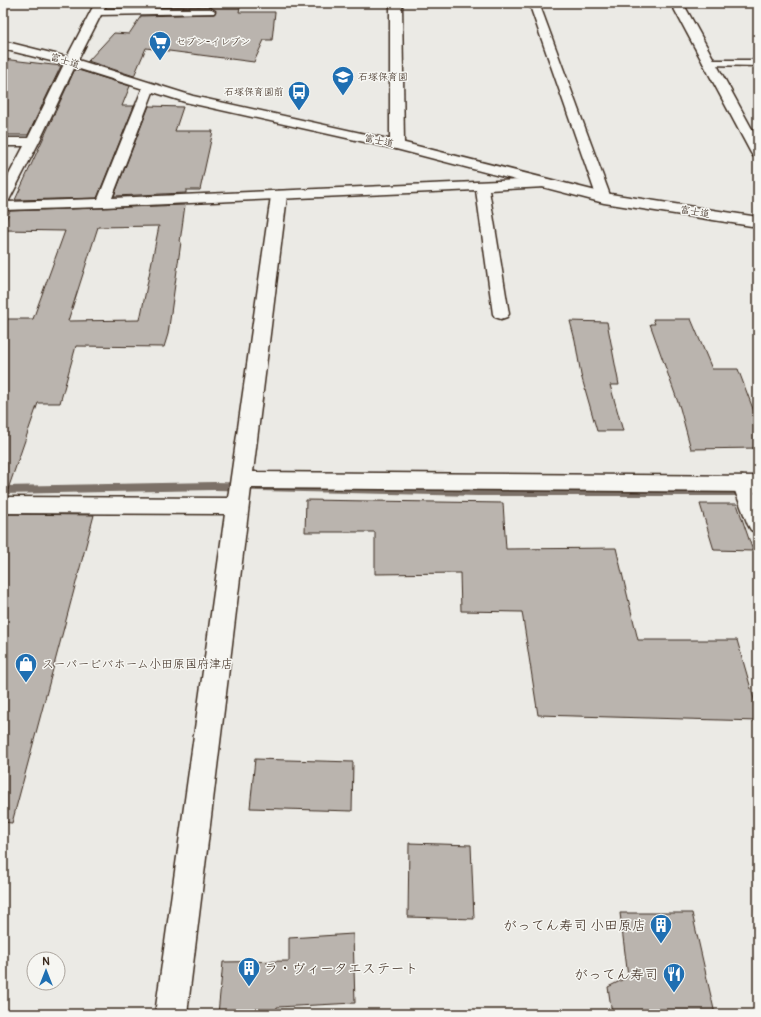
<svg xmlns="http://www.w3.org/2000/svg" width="761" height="1017" font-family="Pangolin,'Klee One',sans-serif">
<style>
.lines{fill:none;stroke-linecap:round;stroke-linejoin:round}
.stream{fill:#7c7167;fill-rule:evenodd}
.building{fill:#bab4ae;stroke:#3b2a1e;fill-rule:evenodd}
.service-casing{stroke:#3b2a1e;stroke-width:3}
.minor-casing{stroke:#3b2a1e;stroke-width:3}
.tertiary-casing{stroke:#3b2a1e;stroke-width:3}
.service{fill:#f6f6f2;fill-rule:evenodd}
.minor{fill:#f6f6f2;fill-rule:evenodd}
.tertiary{fill:#f6f6f2;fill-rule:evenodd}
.labels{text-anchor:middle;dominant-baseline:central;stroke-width:3;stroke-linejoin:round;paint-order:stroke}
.far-poi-label{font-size:10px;fill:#3b2a1e;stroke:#f6f6f2;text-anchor:start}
.far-street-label{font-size:10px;fill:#3b2a1e;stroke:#f6f6f2}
.poi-label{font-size:12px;fill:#3b2a1e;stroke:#f6f6f2;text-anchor:start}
.near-poi-label{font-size:14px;fill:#3b2a1e;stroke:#f6f6f2;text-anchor:end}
</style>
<rect width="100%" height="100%" fill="#ebeae5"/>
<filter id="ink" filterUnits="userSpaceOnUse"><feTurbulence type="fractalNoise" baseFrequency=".025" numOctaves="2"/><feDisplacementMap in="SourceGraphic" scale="8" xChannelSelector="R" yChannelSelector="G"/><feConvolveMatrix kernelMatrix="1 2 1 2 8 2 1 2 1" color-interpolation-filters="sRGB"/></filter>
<g filter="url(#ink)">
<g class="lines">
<!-- stream -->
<polygon class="stream" points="214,482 477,488 758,488 758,496 477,496 214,490 3,494 3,486"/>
</g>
<!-- building -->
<g class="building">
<polygon points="149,3 241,3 239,12 275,12 272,40 264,40 254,62 146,48 134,76 88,61 114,33 129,34 141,16 214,14 216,12 210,6 146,7"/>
<polygon points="3,59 61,66 28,135 3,135"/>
<polygon points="75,69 130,86 122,106 134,106 97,198 15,200"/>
<polygon points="149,106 183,107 175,131 213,131 200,190 186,190 186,193 114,196"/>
<path d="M185,205L180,242H181L168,334L164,347L76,346L60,403H38L7,492L3,491V319H33L65,231L3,230V226L10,211ZM159,226L140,320L68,321L98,227Z"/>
<polygon points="653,319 691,319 712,369 738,369 758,422 758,448 691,449 680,408 650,324 655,324"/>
<polygon points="570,321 607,322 619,385 610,385 623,431 597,431 581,375 575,340"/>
<polygon points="306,500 503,503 506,549 616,548 638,640 737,640 758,713 758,721 538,715 522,612 461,611 460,573 375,574 375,532 305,532"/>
<polygon points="700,504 737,504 753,551 714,550"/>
<polygon points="3,514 94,515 12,823 3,822"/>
<polygon points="255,759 353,762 352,811 250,808"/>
<polygon points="409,843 471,845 474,919 408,917"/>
<polygon points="620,913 692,913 715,1014 612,1014 608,987 628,977"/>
<polygon points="353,934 355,1003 277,1007 276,1014 218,1014 223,962 289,961 289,938"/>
</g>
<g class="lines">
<!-- service casing -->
<g class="service-casing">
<g id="service">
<polygon points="529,3 539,3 611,198 609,201 604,202 599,201 597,198"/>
<polygon points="210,8 215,11 214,13 97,15 92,12 97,9"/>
<polygon points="71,59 75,60 77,62 39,142 8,202 98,199 143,87 145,84 153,84 155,87 112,198 545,179 550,180 552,183 550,186 545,187 489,190 509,314 507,317 501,319 495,317 493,314 476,190 103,207 3,210 3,186 24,146 3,146 3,138 28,138 65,62 67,60"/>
<polygon points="709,60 758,60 758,66 705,65 703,63 705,61"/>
<polygon points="742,476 749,478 758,499 758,533 751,530 748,525 732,483 735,478"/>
</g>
</g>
<!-- minor casing -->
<g class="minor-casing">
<g id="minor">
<polygon points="390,3 402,3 404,145 402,148 397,149 392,148 390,145"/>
<polygon points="671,3 683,3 758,140 758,157 753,156 751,153"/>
<polygon points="279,191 284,193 287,196 253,472 758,476 758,492 251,488 187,1014 155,1014 225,514 3,513 3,497 228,498 271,196 274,193"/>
</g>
</g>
<!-- tertiary casing -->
<g class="tertiary-casing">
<polygon id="tertiary" points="95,3 107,3 78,60 193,96 397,141 604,193 758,217 758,227 604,203 396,149 185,102 67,65 3,49 3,41 67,57"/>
</g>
<!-- service -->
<use href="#service" class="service"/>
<!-- minor -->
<use href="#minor" class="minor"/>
<!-- tertiary -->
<use href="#tertiary" class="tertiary"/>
</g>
</g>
<!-- icons -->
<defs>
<g id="supermarket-pin" transform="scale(1.15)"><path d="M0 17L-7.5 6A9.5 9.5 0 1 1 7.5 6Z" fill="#1f6fb2" stroke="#f6f6f2"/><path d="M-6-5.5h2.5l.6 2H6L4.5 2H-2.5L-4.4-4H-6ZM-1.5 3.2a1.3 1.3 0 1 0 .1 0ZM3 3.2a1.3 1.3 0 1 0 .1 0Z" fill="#fff"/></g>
<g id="school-pin" transform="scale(1.15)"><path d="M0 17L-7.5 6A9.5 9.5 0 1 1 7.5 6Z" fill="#1f6fb2" stroke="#f6f6f2"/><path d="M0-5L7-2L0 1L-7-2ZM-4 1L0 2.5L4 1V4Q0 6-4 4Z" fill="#fff"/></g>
<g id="bus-pin" transform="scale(1.15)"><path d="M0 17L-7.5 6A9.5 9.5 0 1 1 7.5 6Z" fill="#1f6fb2" stroke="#f6f6f2"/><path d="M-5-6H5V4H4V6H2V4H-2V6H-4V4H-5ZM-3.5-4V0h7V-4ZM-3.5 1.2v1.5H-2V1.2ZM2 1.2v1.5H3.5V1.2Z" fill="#fff"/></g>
<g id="shop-pin" transform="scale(1.15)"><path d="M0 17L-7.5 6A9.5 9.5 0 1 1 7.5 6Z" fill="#1f6fb2" stroke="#f6f6f2"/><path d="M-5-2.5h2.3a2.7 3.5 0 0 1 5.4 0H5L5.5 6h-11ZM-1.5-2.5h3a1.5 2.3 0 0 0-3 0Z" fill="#fff"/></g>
<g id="building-pin" transform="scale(1.15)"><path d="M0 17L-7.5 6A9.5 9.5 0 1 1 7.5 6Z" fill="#1f6fb2" stroke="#f6f6f2"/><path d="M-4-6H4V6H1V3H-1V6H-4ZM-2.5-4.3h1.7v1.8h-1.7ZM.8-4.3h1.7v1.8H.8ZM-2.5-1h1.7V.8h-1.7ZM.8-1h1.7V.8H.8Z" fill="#fff"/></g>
<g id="restaurant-pin" transform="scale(1.15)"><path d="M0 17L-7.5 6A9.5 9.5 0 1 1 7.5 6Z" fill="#1f6fb2" stroke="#f6f6f2"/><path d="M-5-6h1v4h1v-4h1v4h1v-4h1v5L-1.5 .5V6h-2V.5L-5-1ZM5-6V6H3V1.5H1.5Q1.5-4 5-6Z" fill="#fff"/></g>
</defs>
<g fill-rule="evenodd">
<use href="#supermarket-pin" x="160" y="42"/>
<use href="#school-pin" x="343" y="77"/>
<use href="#bus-pin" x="299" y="92"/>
<use href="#shop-pin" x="26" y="664"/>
<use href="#building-pin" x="661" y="925"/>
<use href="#building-pin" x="249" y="968"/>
<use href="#restaurant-pin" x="674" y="974"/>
</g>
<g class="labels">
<!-- far-poi labels -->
<g class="far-poi-label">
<text x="176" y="42">セブン-イレブン</text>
<text x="358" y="77">石塚保育園</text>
<text x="284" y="92" text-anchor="end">石塚保育園前</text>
</g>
<!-- far-street labels -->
<g class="far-street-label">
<text transform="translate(65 61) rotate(17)">富士道</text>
<text transform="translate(379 141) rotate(12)">富士道</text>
<text transform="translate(695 212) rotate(9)">富士道</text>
</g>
<!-- poi labels -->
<g class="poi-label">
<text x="42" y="664">スーパービバホーム小田原国府津店</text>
</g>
<!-- near-poi labels -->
<g class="near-poi-label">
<text x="646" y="925">がってん寿司 小田原店</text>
<text x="264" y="968" text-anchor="start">ラ・ヴィータエステート</text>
<text x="658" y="974">がってん寿司</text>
</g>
</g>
<!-- margin -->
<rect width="761" height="1017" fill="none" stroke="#f6f6f2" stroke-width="16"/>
<rect x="8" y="8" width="745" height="1001" fill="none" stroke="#3b2a1e" stroke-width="1.5" filter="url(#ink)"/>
<!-- north arrow -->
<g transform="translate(46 971)"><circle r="19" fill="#f6f6f2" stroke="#aba49d"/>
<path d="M0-3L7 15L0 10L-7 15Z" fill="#1f6fb2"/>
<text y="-6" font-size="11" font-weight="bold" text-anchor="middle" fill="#3b2a1e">N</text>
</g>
</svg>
